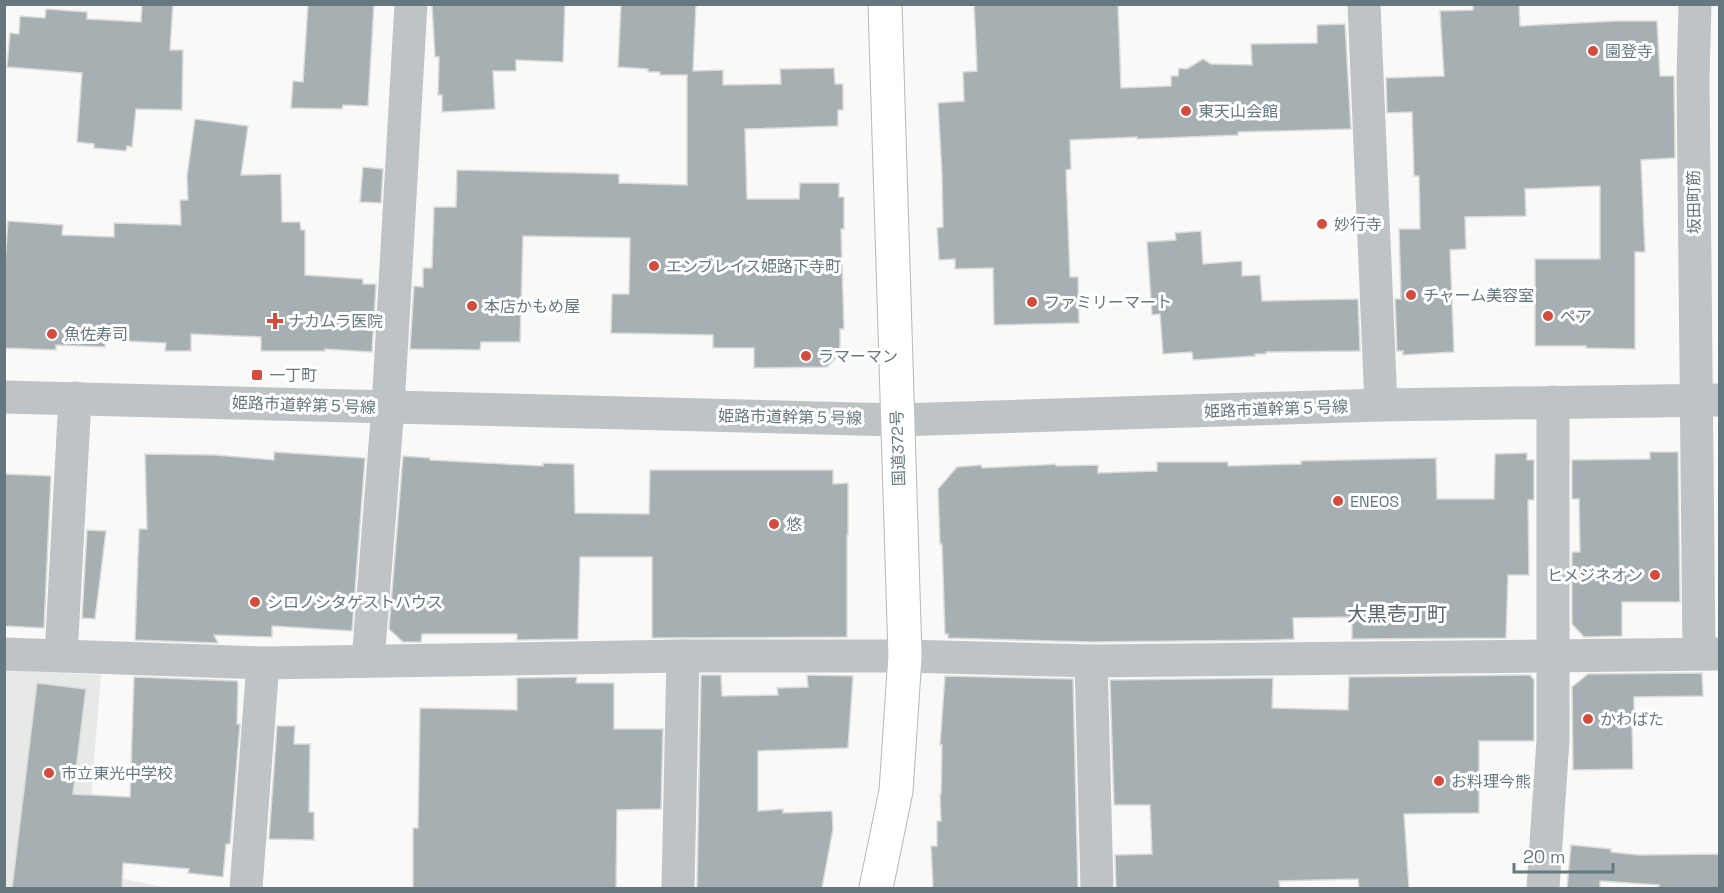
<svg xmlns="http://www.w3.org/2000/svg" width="1724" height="893" font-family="'Space Grotesk','Noto Sans JP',sans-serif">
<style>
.built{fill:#e7e9e7}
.building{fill:#a6b0b3;stroke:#dbdbd9;stroke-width:1.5}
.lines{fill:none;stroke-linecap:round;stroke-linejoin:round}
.trunk-casing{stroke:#b4b9bb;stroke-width:35}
.minor{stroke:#bec4c6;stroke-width:33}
.tertiary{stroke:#bec4c6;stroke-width:33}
.trunk{stroke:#fff;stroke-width:33}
.poi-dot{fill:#d34c3d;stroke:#fff;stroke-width:2}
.labels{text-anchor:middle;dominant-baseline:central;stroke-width:6;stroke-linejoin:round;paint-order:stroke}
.poi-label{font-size:16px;fill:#66787f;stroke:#fff;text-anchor:start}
.street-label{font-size:16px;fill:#66787f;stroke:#fff}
.quarter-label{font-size:20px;fill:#58656b;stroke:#fff}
</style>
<rect width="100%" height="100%" fill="#f9f9f7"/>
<!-- built -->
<polygon class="built" points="5,670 101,675 85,871 168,888 5,888"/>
<!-- building -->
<g class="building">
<polygon points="142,4 173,4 170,50 183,50 182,110 136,109 132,147 127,146 126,151 94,148 94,144 77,142 82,73 7,67 10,33 19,34 20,16 45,18 46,9 87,12 87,19 141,22"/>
<polygon points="308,4 374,4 368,106 343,105 342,109 291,108 293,81 303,82"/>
<polygon points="432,4 565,4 563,62 516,60 516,71 493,71 495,109 442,112 442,95 438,95 439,57 435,57"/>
<polygon points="621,4 696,4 693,71 723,70 723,85 781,84 780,69 834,68 835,84 843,84 843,110 838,110 838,126 745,129 747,199 799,199 800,183 839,183 839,197 844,197 844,229 841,229 844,329 840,329 840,354 827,367 754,368 754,348 713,348 713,335 611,333 612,294 629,294 630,238 523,236 520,342 481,342 480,350 410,349 414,286 423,287 423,268 432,268 434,207 456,207 457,170 619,174 619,183 687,185 687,75 660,75 660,72 648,72 648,69 618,67"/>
<polygon points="974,4 1118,4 1121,88 1171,86 1171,76 1178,76 1179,68 1187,69 1203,59 1211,64 1252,65 1251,44 1317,43 1317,25 1345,24 1351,129 1238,132 1238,135 1137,139 1137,137 1070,140 1071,169 1066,170 1070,277 1078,277 1079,323 994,325 993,268 955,269 955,259 939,260 937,228 943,227 942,175 938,103 964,101 963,72 977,71"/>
<polygon points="1473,4 1519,4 1520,26 1616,21 1657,21 1660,76 1674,76 1675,158 1641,160 1645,252 1635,252 1635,349 1586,348 1586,346 1535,346 1535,259 1600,259 1600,186 1525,189 1526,216 1465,217 1466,249 1450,250 1454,352 1403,355 1403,351 1397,351 1395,299 1401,299 1399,229 1420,229 1419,176 1414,176 1412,112 1387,113 1386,78 1444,76 1440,11 1473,10"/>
<polygon points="195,119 248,126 241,175 281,174 282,222 300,222 301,230 305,230 305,275 363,279 363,284 376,284 372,352 325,349 325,351 261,351 261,337 191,334 191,351 165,351 166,343 105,340 105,347 56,345 56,350 4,348 4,276 8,221 63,225 62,235 114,237 114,223 181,225 180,200 188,200 187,176"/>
<polygon points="363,167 383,169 381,203 360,202"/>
<polygon points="1201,231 1203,264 1242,261 1242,276 1260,275 1262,301 1358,299 1360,351 1266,352 1266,354 1255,354 1255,356 1193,360 1192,352 1163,354 1160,314 1152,315 1147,242 1176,240 1175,233"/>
<polygon points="274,452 365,458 352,631 272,626 272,637 214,635 218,643 135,640 139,529 147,529 145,454 216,455 274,460"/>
<polygon points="1650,452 1678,452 1680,602 1622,602 1622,636 1584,637 1572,624 1572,552 1580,552 1579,499 1572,499 1572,460 1650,459"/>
<polygon points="1527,453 1527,460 1534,460 1534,500 1528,500 1529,575 1508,575 1506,638 1352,639 1352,617 1293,618 1294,639 1274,640 1091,642 948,638 948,634 945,634 942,544 940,544 938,489 957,467 981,465 982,468 1043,465 1056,464 1056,466 1098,465 1098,473 1157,471 1157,462 1228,462 1228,466 1301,464 1301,461 1436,458 1437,499 1494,499 1495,454"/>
<polygon points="403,456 430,458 430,460 543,466 543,463 574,464 575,513 649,514 650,470 833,470 833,484 848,483 848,535 847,535 847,637 652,638 652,557 580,557 578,639 517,640 517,634 422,634 421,642 403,642 389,629"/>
<polygon points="4,474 51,476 44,628 4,626"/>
<polygon points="87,530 106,531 95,619 82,618"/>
<polygon points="1702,673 1703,696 1634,697 1634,722 1632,722 1633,769 1573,770 1572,687 1588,674"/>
<polygon points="701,675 721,675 722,696 778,695 777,688 808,687 807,675 853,676 848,748 758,751 758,811 783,809 783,813 832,811 833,829 822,888 697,888"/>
<polygon points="1530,675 1534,680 1534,741 1479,741 1479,813 1404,814 1409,888 1359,888 1358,879 1279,881 1280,888 1116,888 1115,855 1152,854 1150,805 1114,805 1110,680 1273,678 1272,708 1348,710 1349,677"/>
<polygon points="945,676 1073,679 1078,888 933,888 931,846 937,846 937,821 941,821 940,794 941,794 942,745 940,745"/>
<polygon points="134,677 237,681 238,684 237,724 240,724 230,844 226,844 223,877 188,873 189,869 123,863 122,888 12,888 37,683 86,689 73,794 130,797"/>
<polygon points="577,677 576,683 614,683 614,729 663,729 661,809 617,810 616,888 413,888 413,828 418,828 420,708 517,710 517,678"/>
<polygon points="277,726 295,726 294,744 310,744 309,812 314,812 314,840 269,839"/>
<polygon points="1571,845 1611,849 1611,852 1639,855 1719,854 1719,888 1659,888 1659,885 1600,881 1600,888 1567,888"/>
</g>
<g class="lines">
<!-- trunk casing -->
<g class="trunk-casing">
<polyline id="trunk" points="876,888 896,791 905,656 885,4"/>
</g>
<!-- minor -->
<g class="minor">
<polyline points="1364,4 1381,405"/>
<polyline points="1695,4 1693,79 1699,654"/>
<polyline points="4,654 263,663 683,656 905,656 1091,661 1720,654"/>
<polyline points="61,656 75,398"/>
<polyline points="368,661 388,407 411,4"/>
<polyline points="1091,661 1097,888"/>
<polyline points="678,888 683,656"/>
<polyline points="1543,888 1553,740 1553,402"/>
</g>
<!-- tertiary -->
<g class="tertiary">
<polyline points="4,397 897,420 1381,405 1720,400"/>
<polyline points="246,888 263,663"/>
</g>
<!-- trunk -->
<use href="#trunk" class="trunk"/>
</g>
<!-- markers -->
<g class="poi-dot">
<circle cx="1593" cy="51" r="6"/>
<circle cx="1186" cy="111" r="6"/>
<circle cx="1322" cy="224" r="6"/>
<circle cx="654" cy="266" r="6"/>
<circle cx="1411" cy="295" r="6"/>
<circle cx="1032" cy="302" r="6"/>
<circle cx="472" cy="306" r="6"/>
<circle cx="1548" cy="316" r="6"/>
<path d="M272 312h6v6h6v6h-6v6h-6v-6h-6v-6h6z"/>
<circle cx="52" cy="334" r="6"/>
<circle cx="806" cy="356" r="6"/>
<rect x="251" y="369" width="12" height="12" rx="3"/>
<circle cx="1338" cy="501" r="6"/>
<circle cx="774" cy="524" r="6"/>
<circle cx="1655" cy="575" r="6"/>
<circle cx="255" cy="602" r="6"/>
<circle cx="1588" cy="719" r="6"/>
<circle cx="49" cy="773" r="6"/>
<circle cx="1439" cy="781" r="6"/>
</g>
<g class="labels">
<!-- poi labels -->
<g class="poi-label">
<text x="1605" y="51">園登寺</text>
<text x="1198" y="111">東天山会館</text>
<text x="1334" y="224">妙行寺</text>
<text x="666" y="266">エンブレイス姫路下寺町</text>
<text x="1423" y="295">チャーム美容室</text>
<text x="1044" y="302">ファミリーマート</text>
<text x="484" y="306">本店かもめ屋</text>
<text x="1560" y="316">ペア</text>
<text x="288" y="321">ナカムラ医院</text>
<text x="64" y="334">魚佐寿司</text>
<text x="818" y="356">ラマーマン</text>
<text x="269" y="375">一丁町</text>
<text x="1350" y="501">ENEOS</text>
<text x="786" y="524">悠</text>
<text x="1643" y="575" text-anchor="end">ヒメジネオン</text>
<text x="267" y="602">シロノシタゲストハウス</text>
<text x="1600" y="719">かわばた</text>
<text x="61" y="773">市立東光中学校</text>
<text x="1451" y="781">お料理今熊</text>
</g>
<!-- street labels -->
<g class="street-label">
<text transform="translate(1694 202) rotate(-91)">坂田町筋</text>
<text transform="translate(304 405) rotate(2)">姫路市道幹第５号線</text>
<text transform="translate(1276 409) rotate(-2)">姫路市道幹第５号線</text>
<text transform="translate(790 417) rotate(1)">姫路市道幹第５号線</text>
<text transform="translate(898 448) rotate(-92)">国道372号</text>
</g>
<!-- quarter labels -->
<g class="quarter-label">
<text x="1397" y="614">大黒壱丁町</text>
</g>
</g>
<!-- border -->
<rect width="1724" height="893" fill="none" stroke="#66787f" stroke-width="12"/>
<!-- scale -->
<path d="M1514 863v9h99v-9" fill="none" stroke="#66787f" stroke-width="3"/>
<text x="1523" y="863" font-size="18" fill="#66787f" stroke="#ffffff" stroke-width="4.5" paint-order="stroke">20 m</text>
</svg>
